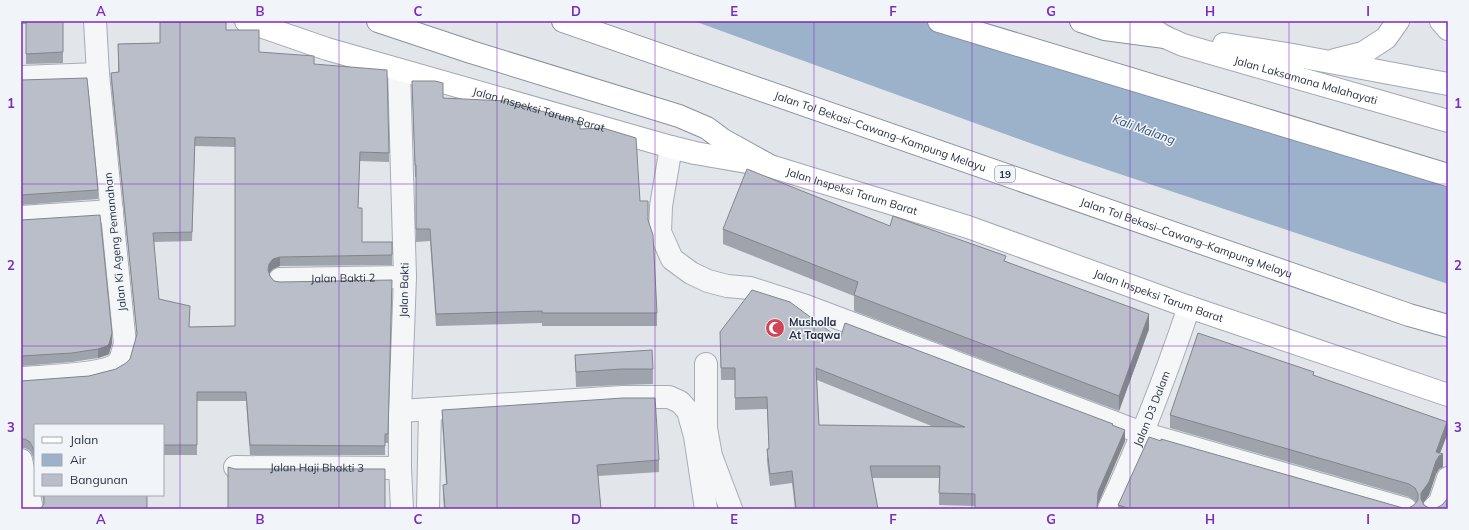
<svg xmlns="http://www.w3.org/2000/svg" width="1469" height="530" font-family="Mulish,sans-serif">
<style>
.water{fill:#9cb2cb}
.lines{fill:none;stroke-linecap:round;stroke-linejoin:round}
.street-casing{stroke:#a7acb5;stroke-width:24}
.secondary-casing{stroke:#a7acb5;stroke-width:24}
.primary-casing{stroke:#a1a9b6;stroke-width:24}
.highway-casing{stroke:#8992a1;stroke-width:24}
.street{stroke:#f4f6f8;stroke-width:22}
.secondary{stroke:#fff;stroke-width:22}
.primary{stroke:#fff;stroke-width:22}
.highway{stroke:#fff;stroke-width:22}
.wall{fill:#9fa3ac;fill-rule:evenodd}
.shaded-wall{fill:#82858c}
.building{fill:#b9bec8;stroke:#82858c;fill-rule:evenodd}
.grid{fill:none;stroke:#7b2cbf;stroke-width:1;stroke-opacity:0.55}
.labels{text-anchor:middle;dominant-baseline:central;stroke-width:3;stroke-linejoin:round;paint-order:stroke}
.shield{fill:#f1f4f8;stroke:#656c79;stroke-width:1}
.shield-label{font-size:10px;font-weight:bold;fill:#293243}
.street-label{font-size:11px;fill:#293243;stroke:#f1f4f8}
.poi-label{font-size:11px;font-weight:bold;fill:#293243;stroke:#f1f4f8;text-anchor:start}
.water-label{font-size:12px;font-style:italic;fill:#335077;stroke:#f1f4f8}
.neatline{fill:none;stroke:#7b2cbf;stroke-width:1.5}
.grid-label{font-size:13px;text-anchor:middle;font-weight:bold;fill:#7b2cbf}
</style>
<rect width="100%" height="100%" fill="#e2e5ea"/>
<!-- water -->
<polygon class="water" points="694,21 939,21 1448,175 1448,284 1063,155"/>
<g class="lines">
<!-- street casing -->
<g class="street-casing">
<g id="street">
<polyline points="399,70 405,277 400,411 400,468 402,509"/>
<polyline points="21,77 98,74"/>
<polyline points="671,147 661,206 660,232 672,259 691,273 708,281 727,286 750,288 806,306 1142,433 1406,509"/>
<polyline points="21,217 112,211"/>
<path id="s1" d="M280,279L405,277"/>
<polyline points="706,364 706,428 711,456 731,509"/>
<path d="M21,378C41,376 107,376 119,362C122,357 123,349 125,344L98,74L95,21"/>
<polyline points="400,411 623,397 669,397 680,402 688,411 695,436 706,509"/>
<polyline points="21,460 32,509"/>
<path id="s2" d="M235,467L400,468"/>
<polyline points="428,509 430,409"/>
<path id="s3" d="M1109,509C1140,443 1166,375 1189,307"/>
<polyline points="1433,509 1440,502 1448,478"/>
</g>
</g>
<!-- secondary casing -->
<g class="secondary-casing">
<polyline id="secondary" points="1441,21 1448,29"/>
</g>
<!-- primary casing -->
<g class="primary-casing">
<g id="primary">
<path id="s4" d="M246,21L327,49L671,147L695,153L770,166L968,227L1189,307L1448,395"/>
<path id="s5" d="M1139,21L1165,37L1183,45L1448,121"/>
<polyline points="1224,44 1287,54 1448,84"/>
<polyline points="1335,60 1363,53 1386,38 1398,21"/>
</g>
</g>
<!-- highway casing -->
<g class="highway-casing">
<g id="highway">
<polyline points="378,21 471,52 679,116 707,128 723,140 770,166"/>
<path id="s6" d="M563,21L1409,315L1448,326"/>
<polyline points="939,21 1448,175"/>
<polyline points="1081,21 1105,29 1165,37"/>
</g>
</g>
<!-- street -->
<use href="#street" class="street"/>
<!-- secondary -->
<use href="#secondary" class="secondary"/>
<!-- primary -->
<use href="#primary" class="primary"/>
<!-- highway -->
<use href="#highway" class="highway"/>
</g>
<!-- wall -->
<g class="wall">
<polygon points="21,21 63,21 63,63 26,64 26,24 21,24"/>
<path d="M226,30L259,52L314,64L389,153V162L360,161L358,208L362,242H392V265L280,266L273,269L269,274L270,276L274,281L280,282L392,290L388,443H385V455H250L246,401H197V455H163V425H35V465L33,457L30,451L25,448H21V381L89,376L116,369L126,363L130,359L137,336L111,82V73L118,72V44L160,43ZM195,146L235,147V326L189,327L159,299L154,242L192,241Z"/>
<polygon points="21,80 98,190 98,199 21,205"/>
<polygon points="412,81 443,98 580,129 640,201 648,221 657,313 657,326 542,326 542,323 436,326 430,241 416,242 416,177 415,177"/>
<polygon points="21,220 112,343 109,354 107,355 98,358 72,362 21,366"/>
<polygon points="890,226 1006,261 1149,329 1119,411 854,311 854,296 723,244 723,229"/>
<path d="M720,332L840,339L1113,426L1125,441L1098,504L975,506L939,505V478H872L878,509H795L792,483L770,486L767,461V449H769L767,409L735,410V380H721ZM817,380L934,427L819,425Z"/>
<polygon points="575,355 653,369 653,384 622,385 576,387"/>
<polygon points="1314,375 1447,435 1440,453 1443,467 1439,469 1436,474 1429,495 1423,503 1424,505 1429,508 1448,509 1118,509 1118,505 1161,441 1403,508 1409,508 1414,505 1416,503 1415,501 1409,497 1170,428 1170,415"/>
<polygon points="442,410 659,460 659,472 598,476 601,509 444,509 443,496 443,485 446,484 442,421"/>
<polygon points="42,495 147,495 41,509 44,504"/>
</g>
<!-- shaded-wall -->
<g class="shaded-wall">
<polygon points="280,257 280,266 273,269 269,273 268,279 268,270 269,264 273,259"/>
<polygon points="1149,314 1149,329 1119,411 1119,396"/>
<polygon points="112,333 112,343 109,354 107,355 98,358 98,349"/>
<polygon points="1447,422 1447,435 1439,456 1443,454 1443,467 1439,469 1436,474 1429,495 1421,506 1421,493"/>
<polygon points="1125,430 1125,441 1098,504 1097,509 1098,492"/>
</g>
<!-- building -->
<g class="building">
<polygon points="26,21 63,21 63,52 26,54"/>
<path d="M160,22H226V30H259V52L314,56V64L387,70L389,153L360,152L358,208H362V242H392V255L280,257L273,259L269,264L268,270L270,276L274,281L280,282L392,280L388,434H385V446L250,445L246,392H197V445H163V425H35V456L33,448L30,442L25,439H21V381L89,376L116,369L126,363L130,359L137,334L111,73L119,72L118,44L160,43ZM195,137L235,138V326L189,327L190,306L159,299L153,233L192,232Z"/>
<polygon points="87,78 98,190 21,195 21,80"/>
<polygon points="412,81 435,81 443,83 443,98 506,101 580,122 580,129 603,128 636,138 640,201 648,201 648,220 653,235 657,313 542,313 542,311 436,314 430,229 416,229 416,165 415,165"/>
<polygon points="747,169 890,226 893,216 1006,256 1004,261 1149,314 1119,396 854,295 858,282 723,229"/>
<polygon points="100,215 112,333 109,344 107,346 98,349 72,353 21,356 21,220"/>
<path d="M752,290L790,302L840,339L845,323L1113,424L1112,425L1125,430L1098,492L1097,509H975V494L939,493L940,466H870L878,509H796L792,471L770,474L767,449H769L767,397L735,398V368H721L720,332ZM816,368L965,427L819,425Z"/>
<polygon points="1198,333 1314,372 1313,375 1447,422 1436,452 1443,454 1439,456 1436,461 1429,482 1421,493 1421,499 1424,505 1429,508 1436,508 1442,505 1448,498 1448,509 1131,509 1118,505 1120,501 1149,437 1161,441 1161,439 1403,508 1409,508 1414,505 1418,500 1418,494 1415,488 1409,484 1170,415"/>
<polygon points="652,350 653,369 622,369 576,372 575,355"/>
<polygon points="623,398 655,398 659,460 597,465 601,509 445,509 443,485 447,484 442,410"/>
<polygon points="228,467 235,469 385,469 385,509 228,509"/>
<polygon points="44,495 147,495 147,509 40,509 44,504"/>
</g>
<!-- grid -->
<path class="grid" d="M180,21V509M339,21V509M497,21V509M655,21V509M814,21V509M972,21V509M1130,21V509M1289,21V509M21,184H1448M21,346H1448"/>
<!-- icons -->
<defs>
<g id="mosque-disc" transform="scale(1)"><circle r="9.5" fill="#d14558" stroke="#f1f4f8"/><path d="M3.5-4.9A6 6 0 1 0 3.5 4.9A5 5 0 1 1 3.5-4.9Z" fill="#fff"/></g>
</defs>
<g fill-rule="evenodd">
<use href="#mosque-disc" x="775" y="328"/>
</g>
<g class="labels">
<!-- shield labels -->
<rect class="shield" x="995" y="166" width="20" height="16" rx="3"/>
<g class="shield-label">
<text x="1005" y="174">19</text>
</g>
<!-- street labels -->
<g class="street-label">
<text stroke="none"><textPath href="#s5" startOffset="178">Jalan Laksamana Malahayati</textPath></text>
<text stroke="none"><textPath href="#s4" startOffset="306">Jalan Inspeksi Tarum Barat</textPath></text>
<text stroke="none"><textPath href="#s6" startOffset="336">Jalan Tol Bekasi–Cawang–Kampung Melayu</textPath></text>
<text stroke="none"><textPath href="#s4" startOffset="630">Jalan Inspeksi Tarum Barat</textPath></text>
<text stroke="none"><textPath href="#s6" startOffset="660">Jalan Tol Bekasi–Cawang–Kampung Melayu</textPath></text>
<text transform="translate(115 242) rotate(-96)">Jalan Ki Ageng Pemanahan</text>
<text stroke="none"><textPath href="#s1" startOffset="63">Jalan Bakti 2</textPath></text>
<text transform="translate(404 290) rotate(-89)">Jalan Bakti</text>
<text stroke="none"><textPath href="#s4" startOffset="954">Jalan Inspeksi Tarum Barat</textPath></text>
<text stroke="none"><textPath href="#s3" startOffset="109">Jalan D3 Dalam</textPath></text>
<text stroke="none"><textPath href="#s2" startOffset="82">Jalan Haji Bhakti 3</textPath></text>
</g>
<!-- poi labels -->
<g class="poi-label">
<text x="789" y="322">Musholla<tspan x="789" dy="13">At Taqwa</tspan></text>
</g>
<!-- water labels -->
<g class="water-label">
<text transform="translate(1144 129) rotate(20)">Kali Malang</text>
</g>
</g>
<!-- border -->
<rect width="1469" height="530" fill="none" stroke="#f1f4f8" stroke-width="44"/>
<!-- legend -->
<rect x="34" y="424" width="130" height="72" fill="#f1f4f8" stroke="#a1a6b0"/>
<rect x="42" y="437" width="20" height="6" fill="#ffffff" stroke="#a1a6b0"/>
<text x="70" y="444" font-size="12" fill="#293243">Jalan</text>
<rect x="42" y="454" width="20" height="12" fill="#9cb2cb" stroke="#a1a6b0"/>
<text x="70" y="464" font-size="12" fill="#293243">Air</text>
<rect x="42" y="474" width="20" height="12" fill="#b9bec8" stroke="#a1a6b0"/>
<text x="70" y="484" font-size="12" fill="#293243">Bangunan</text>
<rect x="22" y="22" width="1425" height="486" class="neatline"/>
<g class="grid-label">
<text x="101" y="16">A</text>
<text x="260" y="16">B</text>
<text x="418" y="16">C</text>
<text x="576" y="16">D</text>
<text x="734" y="16">E</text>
<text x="893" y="16">F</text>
<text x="1051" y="16">G</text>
<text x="1210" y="16">H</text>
<text x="1368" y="16">I</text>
<text x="11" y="108">1</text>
<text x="1458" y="108">1</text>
<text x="11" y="270">2</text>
<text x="1458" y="270">2</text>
<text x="11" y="432">3</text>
<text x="1458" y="432">3</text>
<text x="101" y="524">A</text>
<text x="260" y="524">B</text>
<text x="418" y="524">C</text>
<text x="576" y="524">D</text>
<text x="734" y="524">E</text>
<text x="893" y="524">F</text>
<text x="1051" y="524">G</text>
<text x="1210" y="524">H</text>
<text x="1368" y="524">I</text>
</g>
</svg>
